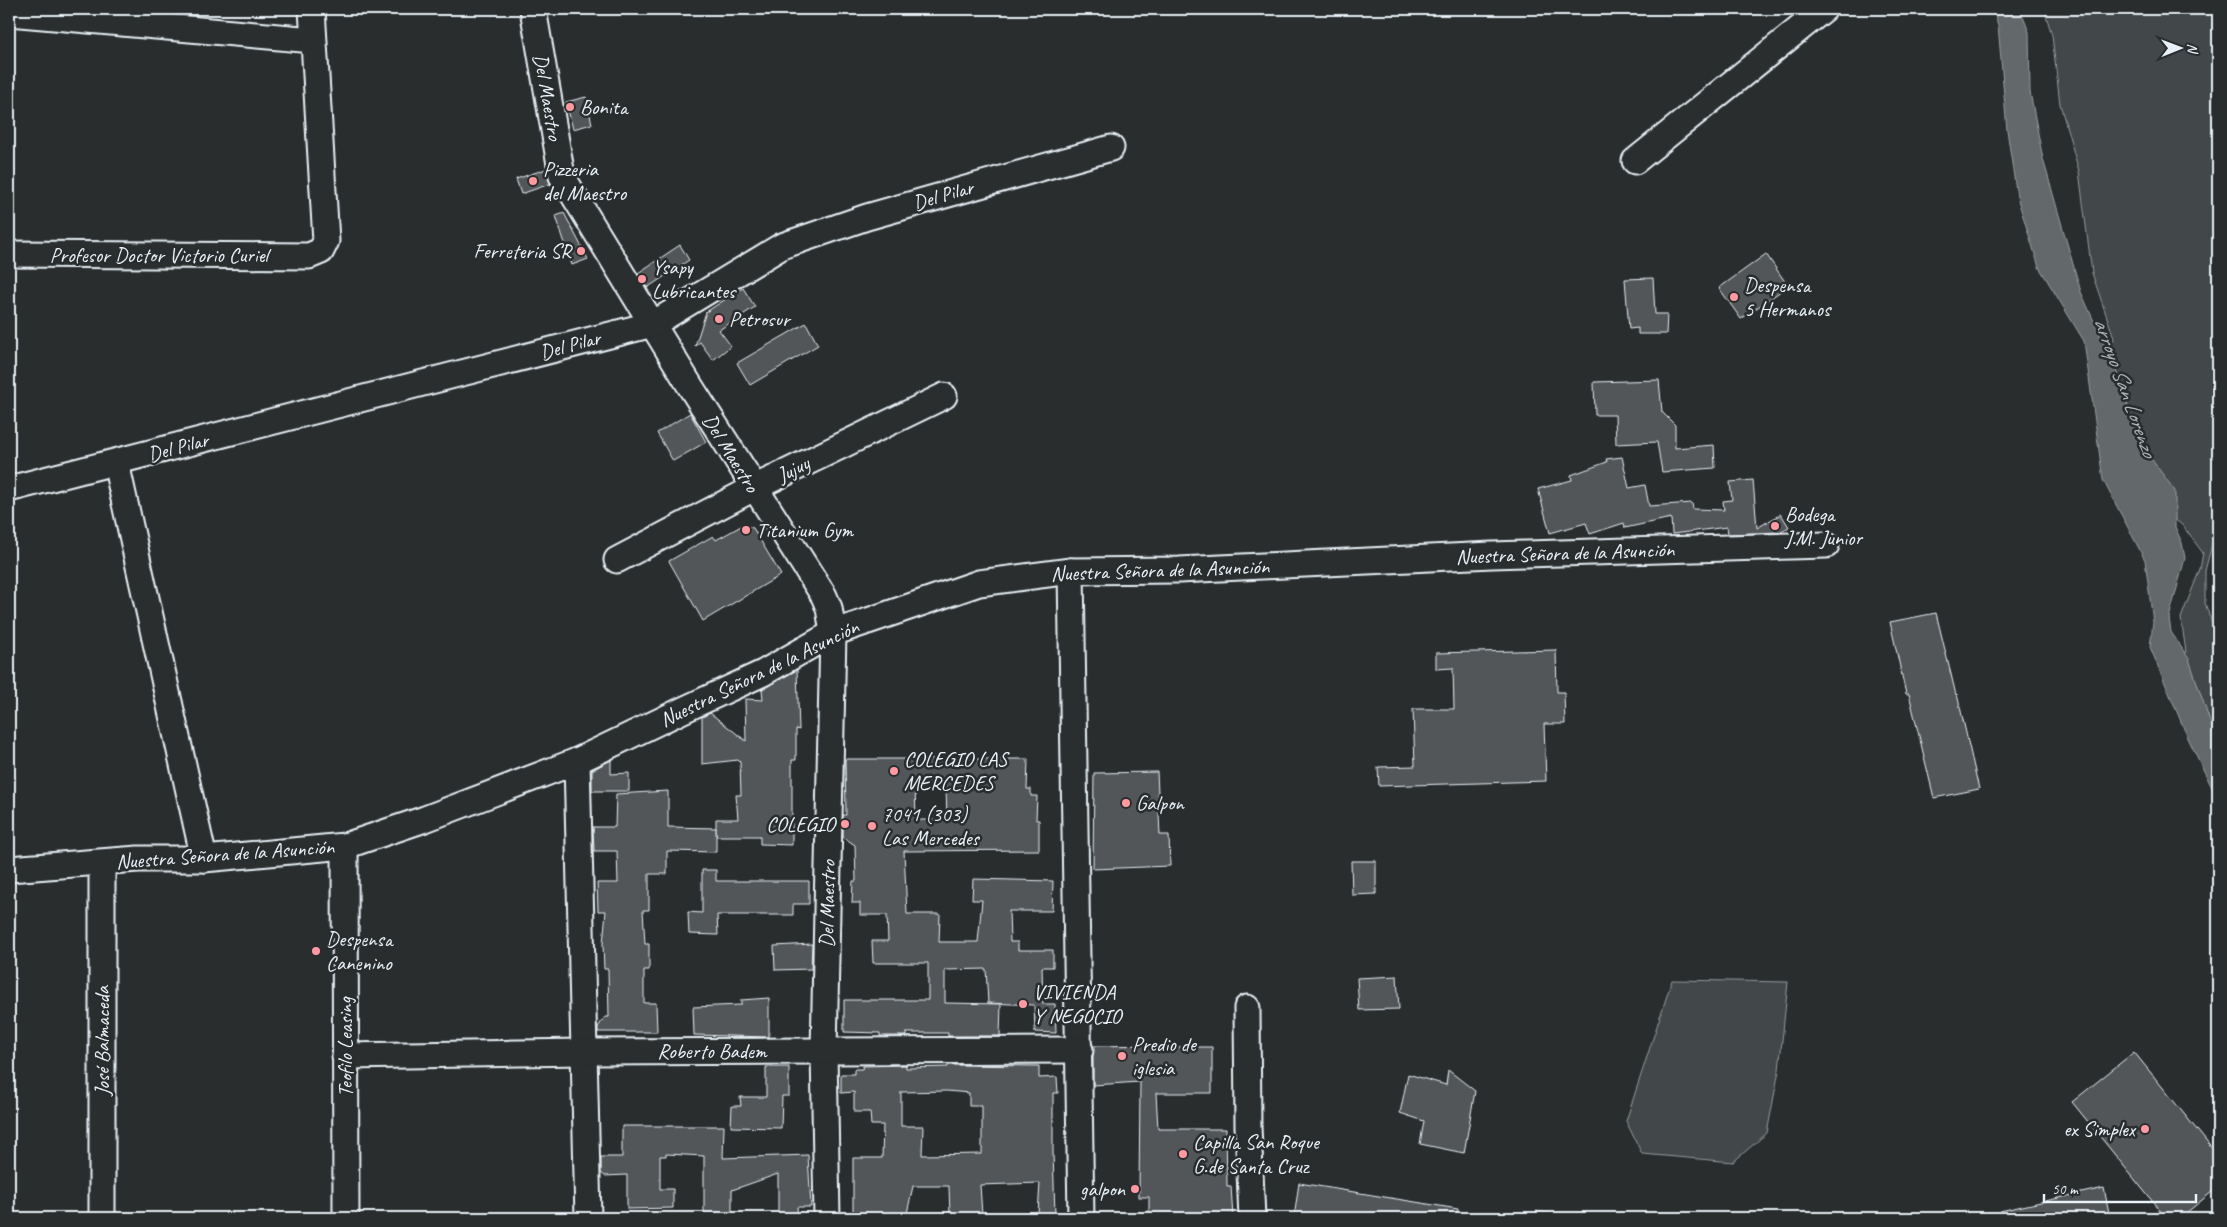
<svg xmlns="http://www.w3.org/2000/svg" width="2227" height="1227" font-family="Caveat,sans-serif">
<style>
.green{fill:#424648;stroke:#959ca0}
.water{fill:#63686b;stroke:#989fa3}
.building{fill:#535759;stroke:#e8f1f8;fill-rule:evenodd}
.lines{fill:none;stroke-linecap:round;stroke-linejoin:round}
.minor-casing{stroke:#e8f1f8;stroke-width:29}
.minor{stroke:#2a2d2e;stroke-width:25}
.poi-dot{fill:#ff9aa2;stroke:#2a2d2e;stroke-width:2}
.labels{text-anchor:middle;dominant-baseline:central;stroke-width:5;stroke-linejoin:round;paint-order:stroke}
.street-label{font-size:21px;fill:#e8f1f8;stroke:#2a2d2e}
.poi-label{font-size:21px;fill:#e8f1f8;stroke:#2a2d2e;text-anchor:start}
.water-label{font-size:22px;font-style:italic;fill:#acb3b9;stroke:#2a2d2e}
</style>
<rect width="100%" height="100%" fill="#2a2d2e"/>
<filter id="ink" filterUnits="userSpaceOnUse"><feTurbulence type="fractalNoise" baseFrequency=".02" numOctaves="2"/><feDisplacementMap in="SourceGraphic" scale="10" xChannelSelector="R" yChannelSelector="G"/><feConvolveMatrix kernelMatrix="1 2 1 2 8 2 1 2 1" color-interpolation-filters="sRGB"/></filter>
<g filter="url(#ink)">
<!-- green -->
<g class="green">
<polygon points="2044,9 2218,9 2218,521 2205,571 2205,603 2216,634 2218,635 2218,781 2169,669 2186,652 2181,618 2200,569 2203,553 2182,525 2163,510 2109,362 2114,338 2092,273 2079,171 2060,104 2052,35"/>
<polygon points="1672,980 1788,982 1779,1070 1767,1133 1733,1162 1642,1154 1626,1121"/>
<polygon points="1536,1211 1580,1218 1535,1218"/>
</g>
<!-- water -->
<polygon class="water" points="1993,9 2020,9 2029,32 2030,92 2043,159 2081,292 2117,373 2141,445 2175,491 2175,527 2182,543 2185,558 2169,618 2171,632 2189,659 2218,746 2218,800 2187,736 2150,647 2153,622 2145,560 2103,480 2084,341 2039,267 2017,197 2007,130 1998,25"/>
<!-- building -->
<g class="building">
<polygon points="586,97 592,124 573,129 566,102"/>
<polygon points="546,169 550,184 521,194 516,179"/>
<polygon points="564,213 588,259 572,265 556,216"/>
<polygon points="680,245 689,260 647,288 638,273"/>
<polygon points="1766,254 1788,286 1741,319 1719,288"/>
<polygon points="1653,278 1655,314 1667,314 1666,334 1638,334 1638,328 1629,329 1625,279"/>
<polygon points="743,288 755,307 719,330 731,346 713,360 700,342 695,346 706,312"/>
<polygon points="806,323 818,345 750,385 737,363"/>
<polygon points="1659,380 1662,412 1675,425 1675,448 1714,445 1715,468 1662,472 1657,442 1616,444 1615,415 1595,415 1594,382"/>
<polygon points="690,413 706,442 673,461 657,433"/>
<polygon points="1622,457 1629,488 1645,485 1649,506 1692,503 1693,509 1724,510 1723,501 1732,500 1730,482 1753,480 1757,528 1781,514 1789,527 1780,532 1728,534 1727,527 1672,534 1671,518 1625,528 1624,523 1590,534 1586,523 1550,533 1538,489 1572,480 1571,475 1607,462 1606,459"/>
<polygon points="743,525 753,528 781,575 703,621 669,561 713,536 716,540"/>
<polygon points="1936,613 1956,695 1957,694 1979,789 1934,798 1909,694 1906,694 1890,622"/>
<polygon points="1556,650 1557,692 1564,692 1565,724 1544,724 1546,781 1379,786 1378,767 1415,766 1413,709 1454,709 1453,668 1436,669 1436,653"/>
<polygon points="797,670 799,730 796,729 796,760 792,760 792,845 760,844 760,836 716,836 716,819 738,819 736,795 741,795 740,762 738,760 702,764 702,717 710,713 746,741 745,699 763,700 762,689"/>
<path d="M845,759H1028L1027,789H1031V796H1037L1036,820H1039V850L904,851L907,914H940L939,942H978L982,900H972L973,879L1053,881L1052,911H1009L1010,942H1018V950H1053V967H1042L1043,1004H1055L1056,1033L1035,1032L1034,1005L988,1003L986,969L945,970V1003L1001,1004L1000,1036H948V1033H906V1036H880V1033L844,1032V1000H928V963H873L872,941H888L887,915H860V903H852L853,881H856L855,845L843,837V815H846ZM915,786L946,787L947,820H916Z"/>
<polygon points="611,760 611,774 629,773 629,791 592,791 592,770"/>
<polygon points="1157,772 1160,835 1169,835 1170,866 1093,869 1094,773"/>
<polygon points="668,791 668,827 716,828 716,852 667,851 667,874 649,874 649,910 643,910 645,944 649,944 649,970 644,970 644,1003 656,1003 657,1032 598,1032 598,1027 605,1017 609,1017 608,969 604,969 603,944 606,911 598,911 597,883 618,883 617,851 594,851 593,827 615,827 616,794"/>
<polygon points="1351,861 1376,861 1376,894 1352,895"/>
<polygon points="702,870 716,870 716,881 809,881 809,904 793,904 793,915 717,915 718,935 689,934 688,912 702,913"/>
<polygon points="812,944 811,969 775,970 774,946"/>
<polygon points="1397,976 1399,1009 1359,1010 1357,978"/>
<polygon points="769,998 769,1037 694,1035 693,1007 741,1005 741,1000"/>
<polygon points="1161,1045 1161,1047 1212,1047 1212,1093 1156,1093 1158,1129 1226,1129 1227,1186 1231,1186 1233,1218 1149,1218 1149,1197 1139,1197 1140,1082 1093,1085 1093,1046"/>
<polygon points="2134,1052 2218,1156 2218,1187 2180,1218 2166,1218 2072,1102"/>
<path d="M906,1065V1068L948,1067V1065L1039,1066V1078L1057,1077L1058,1093H1053V1152L1055,1215L1038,1214L1040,1183L980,1185L982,1215L950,1217L949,1186H913L906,1218H853V1158H882L883,1125H871L870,1112H854V1092L841,1093V1074H854V1069H862L863,1066ZM947,1091L969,1093V1106H982V1154L922,1155L923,1126H901V1092Z"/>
<polygon points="766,1067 789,1067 789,1096 782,1096 781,1128 731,1127 732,1106 741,1106 740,1097 766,1097"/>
<polygon points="1448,1070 1475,1091 1464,1153 1420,1144 1424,1121 1400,1113 1408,1074 1446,1085"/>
<polygon points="622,1126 724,1126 723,1158 808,1155 811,1207 797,1207 798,1218 778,1218 778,1174 732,1190 732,1218 704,1218 704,1156 666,1154 666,1156 660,1156 660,1189 673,1189 673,1208 627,1209 627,1175 605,1176 601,1173 601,1157 622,1157"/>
<polygon points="1299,1183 1458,1209 1457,1218 1294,1218"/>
<polygon points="2104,1188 2110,1218 2001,1218 2000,1211"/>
</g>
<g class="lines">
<!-- minor casing -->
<g class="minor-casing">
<g id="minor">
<polyline points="533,9 562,176 692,389 824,596 829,608 833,633 824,1051 827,1218"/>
<polyline points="9,13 313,40"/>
<polyline points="1635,161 1824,9"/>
<polyline points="9,254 309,256 321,251 326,241 312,9"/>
<polyline points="116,463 204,859"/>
<polyline points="9,489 653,324 782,246 867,217 1111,148"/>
<polyline points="617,560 754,488 944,396"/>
<polyline points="1071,571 1081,1218"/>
<polyline points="577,761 588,1218"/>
<polyline points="345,846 346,1218"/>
<polyline points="9,869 138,859 204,859 345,846 425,819 577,761 683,710 763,673 833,633 979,583 1071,571 1179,570 1492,555 1826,545"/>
<polyline points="1247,1008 1248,1126 1252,1218"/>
<polyline points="345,1056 584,1052 1080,1050"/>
<polyline points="102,1218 102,863"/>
</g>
</g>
<!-- minor -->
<use href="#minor" class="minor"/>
</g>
</g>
<!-- markers -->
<g class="poi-dot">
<circle cx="570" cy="107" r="5"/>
<circle cx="533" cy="181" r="5"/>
<circle cx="581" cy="251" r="5"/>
<circle cx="642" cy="279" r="5"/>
<circle cx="1734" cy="297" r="5"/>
<circle cx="719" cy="319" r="5"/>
<circle cx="1775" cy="526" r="5"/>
<circle cx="746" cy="530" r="5"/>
<circle cx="894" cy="771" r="5"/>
<circle cx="1126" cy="803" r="5"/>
<circle cx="845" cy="824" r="5"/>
<circle cx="872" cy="826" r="5"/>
<circle cx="316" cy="951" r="5"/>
<circle cx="1023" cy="1004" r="5"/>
<circle cx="1122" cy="1056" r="5"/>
<circle cx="2145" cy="1129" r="5"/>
<circle cx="1183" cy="1154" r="5"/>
<circle cx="1135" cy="1189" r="5"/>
</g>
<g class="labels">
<!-- street labels -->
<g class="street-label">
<text transform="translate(548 97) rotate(80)">Del Maestro</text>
<text transform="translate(943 195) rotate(-16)">Del Pilar</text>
<text x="159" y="255">Profesor Doctor Victorio Curiel</text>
<text transform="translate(570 345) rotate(-15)">Del Pilar</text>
<text transform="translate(178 447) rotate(-15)">Del Pilar</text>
<text transform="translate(731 453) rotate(58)">Del Maestro</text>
<text transform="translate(793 469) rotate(-26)">Jujuy</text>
<text transform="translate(1565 553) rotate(-2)">Nuestra Señora de la Asunción</text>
<text transform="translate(1160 570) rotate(-2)">Nuestra Señora de la Asunción</text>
<text transform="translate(759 673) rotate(-26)">Nuestra Señora de la Asunción</text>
<text transform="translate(225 854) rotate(-4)">Nuestra Señora de la Asunción</text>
<text transform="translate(827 904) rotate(-89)">Del Maestro</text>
<text transform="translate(102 1041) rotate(-90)">José Balmaceda</text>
<text transform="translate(345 1047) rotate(-90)">Teofilo Leasing</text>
<text x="712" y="1051">Roberto Badem</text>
</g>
<!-- poi labels -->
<g class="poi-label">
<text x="580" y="107">Bonita</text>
<text x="543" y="169">Pizzeria<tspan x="543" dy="24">del Maestro</tspan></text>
<text x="571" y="251" text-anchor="end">Ferreteria SR</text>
<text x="652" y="267">Ysapy<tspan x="652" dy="24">Lubricantes</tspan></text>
<text x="1744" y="285">Despensa<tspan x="1744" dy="24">5 Hermanos</tspan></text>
<text x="729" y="319">Petrosur</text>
<text x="1785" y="514">Bodega<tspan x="1785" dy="24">J.M. Junior</tspan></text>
<text x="756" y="530">Titanium Gym</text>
<text x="904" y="759">COLEGIO LAS<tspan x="904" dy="24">MERCEDES</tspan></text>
<text x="1136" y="803">Galpon</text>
<text x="882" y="814">7041 (303)<tspan x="882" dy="24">Las Mercedes</tspan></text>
<text x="835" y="824" text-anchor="end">COLEGIO</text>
<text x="326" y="939">Despensa<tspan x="326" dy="24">Canenino</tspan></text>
<text x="1033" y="992">VIVIENDA<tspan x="1033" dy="24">Y NEGOCIO</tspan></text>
<text x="1132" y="1044">Predio de<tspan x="1132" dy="24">iglesia</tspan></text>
<text x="2135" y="1129" text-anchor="end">ex Simplex</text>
<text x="1193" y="1142">Capilla San Roque<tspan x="1193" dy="24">G.de Santa Cruz</tspan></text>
<text x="1125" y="1189" text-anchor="end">galpon</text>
</g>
<!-- water labels -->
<g class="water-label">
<text transform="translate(2125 387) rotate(70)">arroyo San Lorenzo</text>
</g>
</g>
<!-- margin -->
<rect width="2227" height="1227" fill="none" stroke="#2a2d2e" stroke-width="30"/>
<rect x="15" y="15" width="2197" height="1197" fill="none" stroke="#e8f1f8" stroke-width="2" filter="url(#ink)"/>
<!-- north arrow -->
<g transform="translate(2180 48) rotate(89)" stroke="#2a2d2e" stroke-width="4" paint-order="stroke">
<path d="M0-4L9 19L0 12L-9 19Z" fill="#e8f1f8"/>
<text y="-8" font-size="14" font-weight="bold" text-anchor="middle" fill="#e8f1f8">N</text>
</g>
<!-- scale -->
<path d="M2044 1194v8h152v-8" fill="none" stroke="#e8f1f8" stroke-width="2.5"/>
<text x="2052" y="1194" font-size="15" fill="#e8f1f8" stroke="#2a2d2e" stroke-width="4" paint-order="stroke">50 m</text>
</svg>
